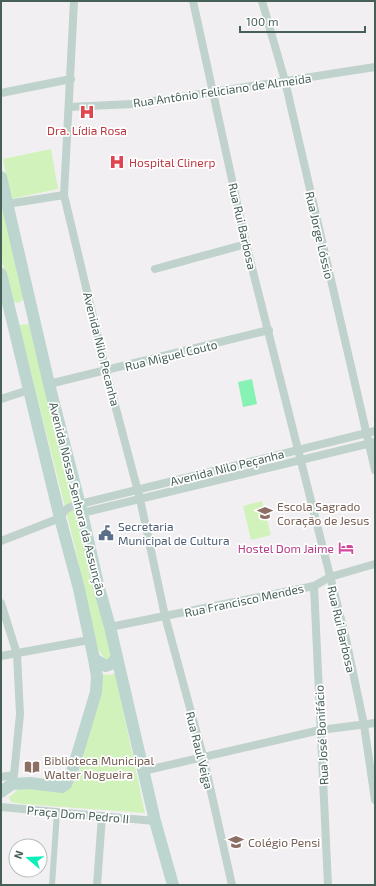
<svg xmlns="http://www.w3.org/2000/svg" width="376" height="886" font-family="'Exo 2',sans-serif">
<style>
.green{fill:#d2f2bc}
.water{fill:#86f2b3}
.lines{fill:none;stroke-linecap:round;stroke-linejoin:round}
.pedestrian{stroke:#bfd2cc;stroke-width:6}
.minor{stroke:#bfd2cc;stroke-width:8}
.secondary{stroke:#bcd5ce;stroke-width:12}
.labels{text-anchor:middle;dominant-baseline:central;stroke-width:3.5;stroke-linejoin:round;paint-order:stroke}
.street-label{font-size:12px;fill:#465f57;stroke:#fff}
.health-label{font-size:12px;fill:#be3a42;stroke:#fff}
.education-label{font-size:12px;fill:#785e54;stroke:#fff;text-anchor:start}
.service-label{font-size:12px;fill:#4e5e75;stroke:#fff;text-anchor:start}
.hotel-label{font-size:12px;fill:#b23c85;stroke:#fff;text-anchor:end}
</style>
<rect width="100%" height="100%" fill="#f2eff2"/>
<!-- green -->
<g class="green">
<polygon points="51,149 58,189 11,199 3,159"/>
<polygon points="1,197 24,299 19,303 11,301 1,256"/>
<polygon points="29,324 113,657 108,661 102,655 95,644 75,547 19,325"/>
<polygon points="262,501 271,535 251,540 243,506"/>
<polygon points="115,673 145,813 22,804 11,802 9,797 20,788 66,789 73,784 78,776 101,688 102,674 110,675"/>
</g>
<!-- water -->
<polygon class="water" points="252,379 257,404 243,407 238,382"/>
<g class="lines">
<!-- pedestrian -->
<polyline class="pedestrian" points="52,885 57,812"/>
<!-- minor -->
<g class="minor">
<polyline points="74,1 64,195 106,371 140,499 165,616 203,756 232,885"/>
<polyline points="193,1 246,244 346,639 364,725 375,800"/>
<polyline points="262,1 285,81 375,470"/>
<polyline points="1,93 71,79"/>
<polyline points="69,107 132,104 168,99 375,67"/>
<polyline points="7,204 64,195"/>
<polyline points="155,269 246,244"/>
<polyline points="49,384 269,330"/>
<polyline points="1,399 29,390"/>
<polyline points="82,513 375,442"/>
<path d="M1,541L60,518C65,508 69,507 80,504L375,431"/>
<polyline points="314,586 328,885"/>
<polyline points="1,603 17,654 20,714 14,775 1,777"/>
<polyline points="110,627 314,586 330,577 375,564"/>
<polyline points="1,656 89,640"/>
<polyline points="143,771 320,730 375,723"/>
<polyline points="1,807 155,821"/>
<polyline points="97,885 102,816"/>
</g>
<!-- secondary -->
<g class="secondary">
<polyline points="1,177 49,384 82,513 98,584 110,627 155,821 173,885"/>
<polyline points="1,274 60,518 79,589 94,659 97,677 96,692 72,772 66,784 62,787 30,783 12,784 1,792"/>
<polyline points="94,659 106,666 111,664 117,658"/>
</g>
</g>
<!-- icons -->
<defs>
<g id="hospital-bare" transform="scale(1.2)"><path d="M-5-5h3v3.5h4V-5h3V5h-3V1.5h-4V5h-3Z" fill="#e0444e" stroke="#fff" stroke-width="2.5" paint-order="stroke"/></g>
<g id="school-bare" transform="scale(1.2)"><path d="M0-5L7-2L0 1L-7-2ZM-4 1L0 2.5L4 1V4Q0 6-4 4Z" fill="#8d6e63" stroke="#fff" stroke-width="2.5" paint-order="stroke"/></g>
<g id="civic-bare" transform="scale(1.2)"><path d="M-.6-6.5H3V-4.5H.6V-3L4-1V1h2V6H-6V1h2V-1L-.6-3ZM-1.2 2.5V6h2.4V2.5Z" fill="#5c6f8a" stroke="#fff" stroke-width="2.5" paint-order="stroke"/></g>
<g id="hotel-bare" transform="scale(1.2)"><path d="M-6-4.5h1.5V1H6V5H4.5V3h-9V5H-6ZM-4 0a1.8 1.8 0 1 1 3.6 0ZM.5 0V-2.5h3Q6-2.5 6 0Z" fill="#d1479c" stroke="#fff" stroke-width="2.5" paint-order="stroke"/></g>
<g id="library-bare" transform="scale(1.2)"><path d="M-6-4Q-3-5.5-.7-3.5V5Q-3 3-6 4ZM6-4Q3-5.5 .7-3.5V5Q3 3 6 4Z" fill="#8d6e63" stroke="#fff" stroke-width="2.5" paint-order="stroke"/></g>
</defs>
<g fill-rule="evenodd">
<use href="#hospital-bare" x="87" y="112"/>
<use href="#hospital-bare" x="117" y="162"/>
<use href="#school-bare" x="265" y="513"/>
<use href="#civic-bare" x="106" y="533"/>
<use href="#hotel-bare" x="346" y="548"/>
<use href="#library-bare" x="32" y="767"/>
<use href="#school-bare" x="236" y="842"/>
</g>
<g class="labels">
<!-- street labels -->
<g class="street-label">
<text transform="translate(222 90) rotate(-8)">Rua Antônio Feliciano de Almeida</text>
<text transform="translate(243 226) rotate(77)">Rua Rui Barbosa</text>
<text transform="translate(320 235) rotate(77)">Rua Jorge Lóssio</text>
<text transform="translate(102 349) rotate(76)">Avenida Nilo Pecanha</text>
<text transform="translate(171 355) rotate(-14)">Rua Miguel Couto</text>
<text transform="translate(227 467) rotate(-14)">Avenida Nilo Peçanha</text>
<text transform="translate(78 499) rotate(76)">Avenida Nossa Senhora da Assunção</text>
<text transform="translate(244 600) rotate(-12)">Rua Francisco Mendes</text>
<text transform="translate(342 629) rotate(77)">Rua Rui Barbosa</text>
<text transform="translate(321 735) rotate(-93)">Rua José Bonifácio</text>
<text transform="translate(200 750) rotate(76)">Rua Raul Veiga</text>
<text transform="translate(78 814) rotate(5)">Praça Dom Pedro II</text>
</g>
<!-- health labels -->
<g class="health-label">
<text x="87" y="130">Dra. Lídia Rosa</text>
<text x="129" y="162" text-anchor="start">Hospital Clinerp</text>
</g>
<!-- education labels -->
<g class="education-label">
<text x="277" y="506">Escola Sagrado<tspan x="277" dy="14">Coração de Jesus</tspan></text>
<text x="44" y="760">Biblioteca Municipal<tspan x="44" dy="14">Walter Nogueira</tspan></text>
<text x="248" y="842">Colégio Pensi</text>
</g>
<!-- service labels -->
<g class="service-label">
<text x="118" y="526">Secretaria<tspan x="118" dy="14">Municipal de Cultura</tspan></text>
</g>
<!-- hotel labels -->
<g class="hotel-label">
<text x="334" y="548">Hostel Dom Jaime</text>
</g>
</g>
<!-- border -->
<rect width="376" height="886" fill="none" stroke="#465f57" stroke-width="4"/>
<!-- north arrow -->
<g transform="translate(28 858) rotate(289)"><circle r="19" fill="#ffffff" stroke="#b5bfbc"/>
<path d="M0-3L7 15L0 10L-7 15Z" fill="#0defbb"/>
<text y="-6" font-size="11" font-weight="bold" text-anchor="middle" fill="#465f57">N</text>
</g>
<!-- scale -->
<path d="M240 26v6h125v-6" fill="none" stroke="#465f57" stroke-width="2"/>
<text x="246" y="26" font-size="12" fill="#465f57" stroke="#ffffff" stroke-width="3" paint-order="stroke">100 m</text>
</svg>
